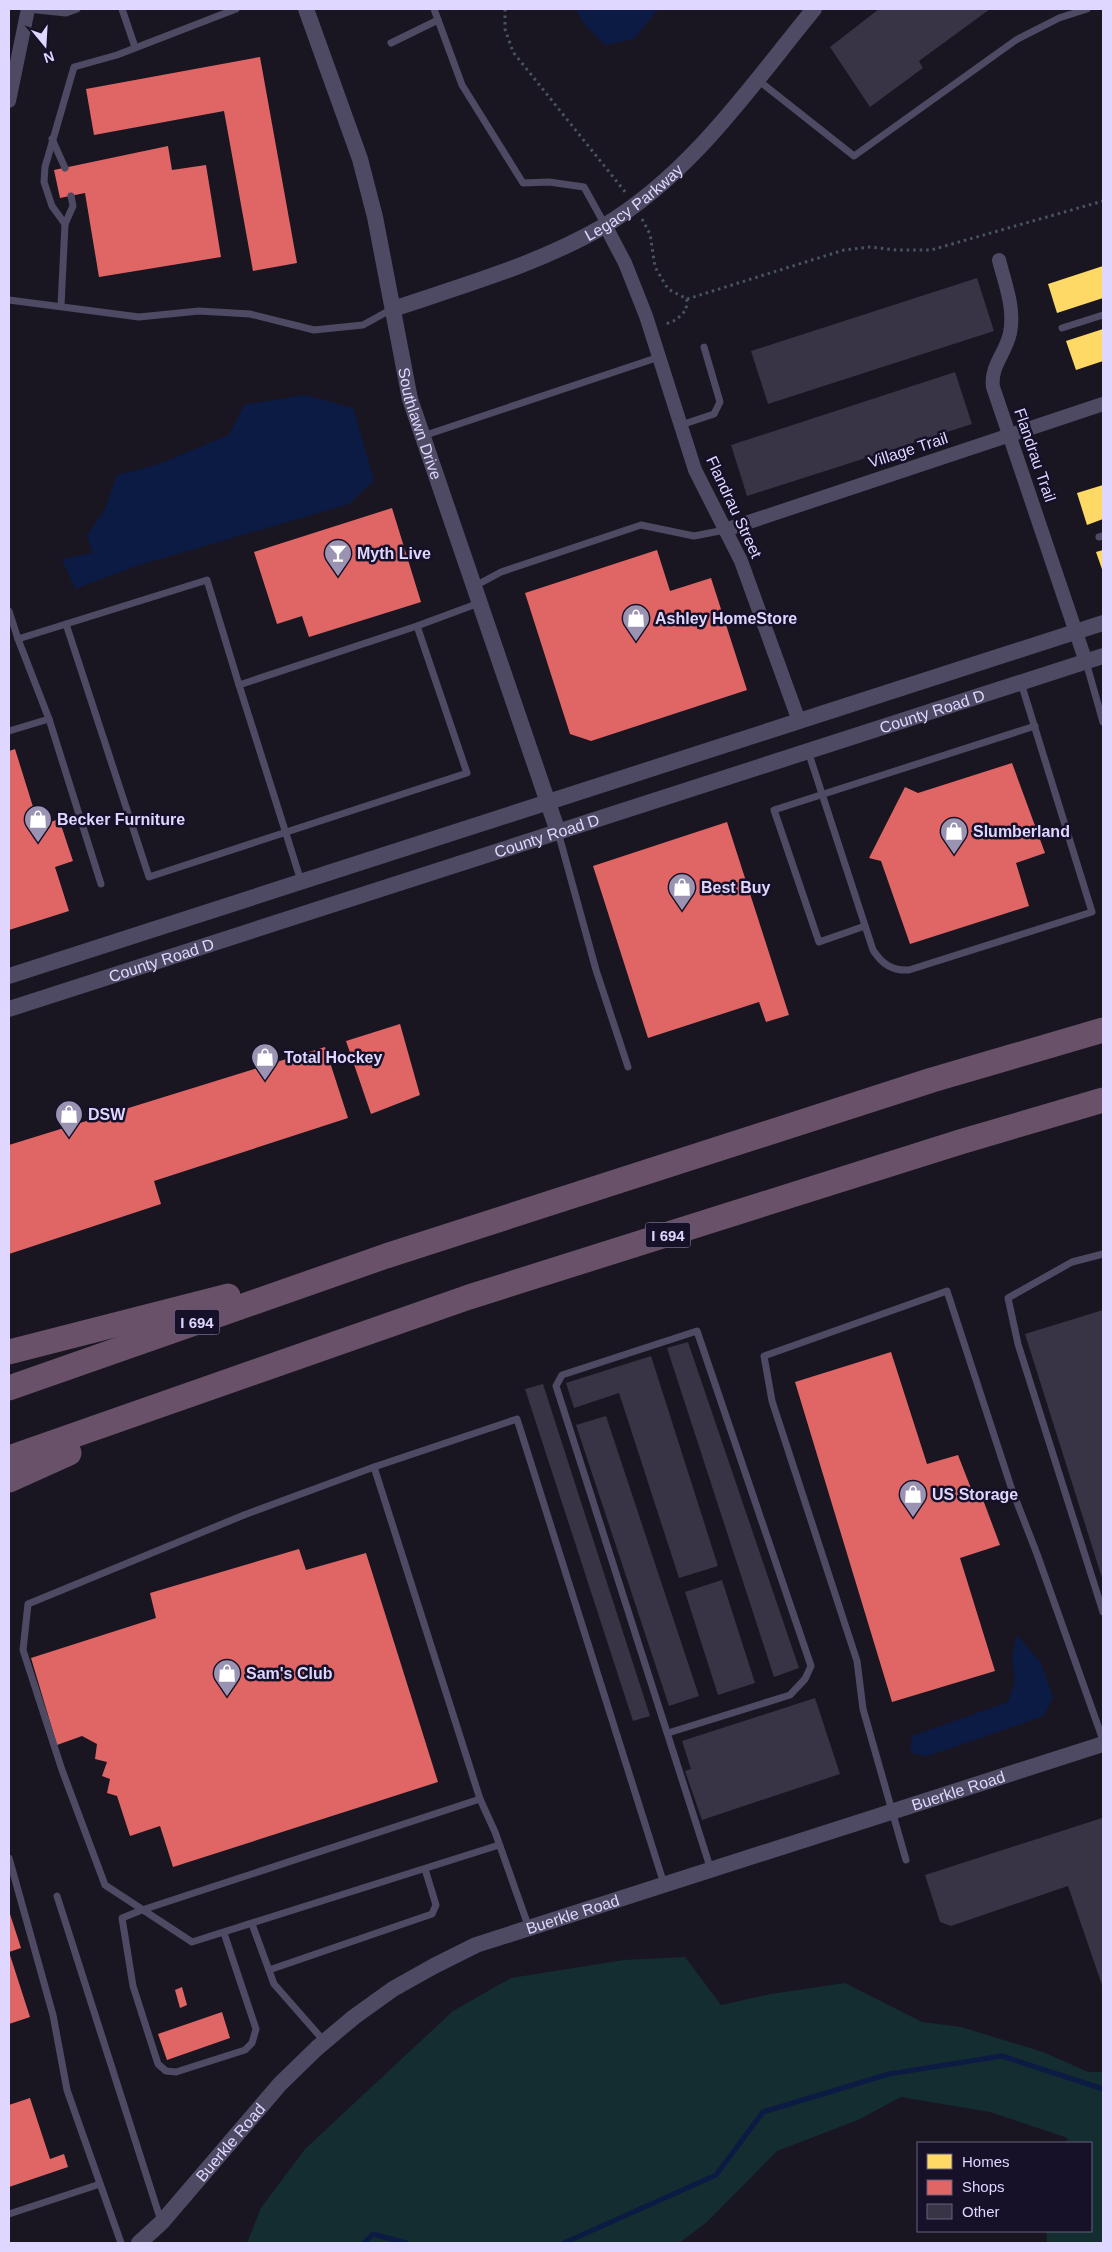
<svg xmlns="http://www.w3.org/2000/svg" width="1112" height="2252" font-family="Arial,sans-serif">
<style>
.green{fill:#142d31}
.water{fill:#0b1b44}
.homes{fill:#ffd966}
.shops{fill:#e06666}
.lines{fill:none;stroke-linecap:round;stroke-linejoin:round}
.stream{stroke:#0b1b44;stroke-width:5}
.building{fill:#383345}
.path{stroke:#495463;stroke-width:3;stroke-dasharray:2.5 4;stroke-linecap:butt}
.service{stroke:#4e4a63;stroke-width:7}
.minor{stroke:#4e4a63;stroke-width:14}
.tertiary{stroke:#4e4a63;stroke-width:16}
.motorway{stroke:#695269;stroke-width:25}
.labels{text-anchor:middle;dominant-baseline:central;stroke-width:5;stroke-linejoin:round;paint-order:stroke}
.shield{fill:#161028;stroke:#a39bbe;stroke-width:1}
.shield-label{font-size:15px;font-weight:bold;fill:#dfd7ff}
.street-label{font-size:16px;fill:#dfd7ff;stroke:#161028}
.poi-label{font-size:16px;font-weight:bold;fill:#dfd7ff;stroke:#161028;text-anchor:start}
</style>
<rect width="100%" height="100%" fill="#191622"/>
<!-- green -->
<polygon class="green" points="685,1957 721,2005 771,1994 845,1983 922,2022 961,2027 1043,2052 1088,2072 1103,2072 1103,2243 1047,2243 1046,2231 1091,2231 1091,2143 1066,2143 1068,2138 990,2112 901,2097 858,2120 777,2151 707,2222 679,2243 247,2243 261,2208 305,2149 453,2011 511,1978 624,1960"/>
<!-- water -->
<g class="water">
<polygon points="576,9 658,9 634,39 605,45 585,25"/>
<polygon points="305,395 353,408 374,480 349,504 136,566 75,589 62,559 93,553 87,535 104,511 117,475 156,465 229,435 244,405"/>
<polygon points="1017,1635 1041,1663 1053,1697 1044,1716 928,1756 910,1753 912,1736 1008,1702 1015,1682 1012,1657"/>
</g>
<!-- homes -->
<g class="homes">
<polygon points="1103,266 1103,298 1057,313 1048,284"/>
<polygon points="1103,329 1103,361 1076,370 1066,341"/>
<polygon points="1103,485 1103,519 1087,525 1077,493"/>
<polygon points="1103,550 1103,572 1096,552"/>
</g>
<!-- shops -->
<g class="shops">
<polygon points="260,57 297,263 253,271 224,111 94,135 86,89"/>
<polygon points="168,146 172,170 206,165 221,257 99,277 85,193 60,198 54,170"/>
<polygon points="392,508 421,602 309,637 302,616 277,624 254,552"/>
<polygon points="657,550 670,591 711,578 747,690 591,741 570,734 525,593"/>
<polygon points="15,749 39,826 59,819 73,861 55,867 69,911 9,930 9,751"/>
<polygon points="1012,763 1045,853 1016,863 1029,906 910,944 881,861 869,858 905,787 918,793"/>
<polygon points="727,822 789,1015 766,1022 759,1002 648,1038 593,866"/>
<polygon points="400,1024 420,1095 371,1114 346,1041"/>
<polygon points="325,1047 348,1118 154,1181 161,1204 9,1254 9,1145"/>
<polygon points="891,1352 927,1464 958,1455 972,1491 979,1489 1000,1545 960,1558 995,1671 892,1702 795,1382"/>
<polygon points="299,1549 306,1570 366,1553 438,1782 173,1867 160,1826 130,1836 117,1796 107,1793 110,1779 102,1776 107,1762 95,1759 97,1744 82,1736 57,1745 31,1658 156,1618 150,1593"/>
<polygon points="9,1911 21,1948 9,1952"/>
<polygon points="9,1952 30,2017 9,2024"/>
<polygon points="182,1987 187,2005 180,2008 175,1990"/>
<polygon points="222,2012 230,2038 167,2060 158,2034"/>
<polygon points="30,2098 50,2159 64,2154 68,2167 9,2187 9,2105"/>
</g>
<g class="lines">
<!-- stream -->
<g class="stream">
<polyline points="364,2243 373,2234 406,2243"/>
<polyline points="564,2243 716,2175 763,2112 889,2074 1002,2056 1103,2089"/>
</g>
</g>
<!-- building -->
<g class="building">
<polygon points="879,9 990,9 919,61 923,68 870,107 830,47"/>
<polygon points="977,278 994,331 768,404 751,351"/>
<polygon points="955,372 972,424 747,496 731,445"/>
<polygon points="1103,1310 1103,1581 1025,1334"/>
<polygon points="688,1342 799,1668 774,1677 667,1348"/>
<polygon points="651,1356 718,1566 679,1578 619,1393 574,1408 566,1383"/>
<polygon points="543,1384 650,1716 633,1721 525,1389"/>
<polygon points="606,1416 699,1696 669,1706 576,1425"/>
<polygon points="722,1580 755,1683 718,1695 685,1592"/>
<polygon points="815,1698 840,1774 702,1820 685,1771 691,1769 682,1741"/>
<polygon points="1102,1818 1103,1988 1068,1886 951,1926 940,1922 925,1875"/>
</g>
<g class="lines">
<!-- path -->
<g class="path">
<polyline points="505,9 505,29 513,52 626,193"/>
<polyline points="642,219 650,234 655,267 668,289 687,299 686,310 676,320 663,325"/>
<polyline points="687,299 844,250 870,247 896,250 931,250 1103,201"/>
</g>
<!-- service -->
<g class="service">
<polyline points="28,9 66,13 77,9"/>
<polyline points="122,9 135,47"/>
<polyline points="434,9 462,85 523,183 549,182 584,187 605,225"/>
<polyline points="391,43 438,20"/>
<polyline points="758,80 854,156 1016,40 1059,18 1087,9"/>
<polyline points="52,139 65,168"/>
<polyline points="65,224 73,206 71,196"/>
<polyline points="9,300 139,317 199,311 250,314 314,330 363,325 392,309"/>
<polyline points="61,306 65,224 52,206 44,182 45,167 74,67 117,55 236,9"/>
<polyline points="1062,328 1103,315"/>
<polyline points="681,425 714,414 720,402 704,347"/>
<polyline points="423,436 659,357"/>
<polyline points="1099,537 1103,536"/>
<polyline points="475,586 501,572 641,525 694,536 725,530"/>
<polyline points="9,611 18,639"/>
<polyline points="66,624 149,877 467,773 417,626"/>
<polyline points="1086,662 1103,722"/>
<polyline points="239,685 301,881"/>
<polyline points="49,719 101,884"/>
<polyline points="9,731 49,719 18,639 207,580 239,685 417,626 479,603"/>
<path d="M808,751L873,950C882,964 892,971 909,970L1092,912L1021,683"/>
<polyline points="558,832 596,970 628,1067"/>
<polyline points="865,926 819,942 774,810 1035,726"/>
<polyline points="1103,1254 1072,1262 1008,1298 1018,1344 1103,1612"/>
<polyline points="374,1467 480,1799 495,1832 529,1928"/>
<polyline points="668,1733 790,1695 805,1679 811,1666 697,1331 562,1375 556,1386 711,1870"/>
<polyline points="499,1845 192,1942 105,1885 62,1770 23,1650 28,1604 244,1515 374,1467 517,1419 664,1884"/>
<polyline points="9,1858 53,2015 67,2090 121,2243"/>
<polyline points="906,1860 863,1709 857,1661 772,1401 764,1356 947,1291 1011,1487 1037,1554 1103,1740"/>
<polyline points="57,1896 161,2221"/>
<polyline points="252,1924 274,1984 324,2041"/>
<polyline points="224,1933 256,2029 252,2043 245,2050 176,2072 166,2071 158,2064 133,1986 122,1918 142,1910 480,1799"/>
<polyline points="269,1970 432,1914 436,1905 425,1869"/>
<polyline points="9,2214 100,2184"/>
</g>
<!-- minor -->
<g class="minor">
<polyline points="9,101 28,9"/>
<polyline points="605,225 625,263 646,316 695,470 741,561 799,721"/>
<path d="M999,260C1005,284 1015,308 1010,333C1006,353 990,366 993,387L1086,662"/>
<polyline points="725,530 1103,404"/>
</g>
<!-- tertiary -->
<g class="tertiary">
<path id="s1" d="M306,9L360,159L375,217L410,399L558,832"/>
<path id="s2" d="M393,309C464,285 539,264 604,226C692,173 750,87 814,9"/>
<polyline points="9,976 1103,623"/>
<path id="s3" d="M9,1009L1103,656"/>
<path id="s4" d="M139,2243L162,2222L280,2084L317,2048L354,2017L393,1989L434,1966L476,1945L1103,1744"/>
</g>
<!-- motorway -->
<g class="motorway">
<polyline points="9,1352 228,1296"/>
<polyline points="9,1388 386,1256 932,1080 1103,1030"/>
<polyline points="9,1458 469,1297 960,1142 1103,1100"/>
<polyline points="9,1480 69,1453"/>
</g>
</g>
<!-- icons -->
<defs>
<g id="bar-pin" transform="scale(1.4375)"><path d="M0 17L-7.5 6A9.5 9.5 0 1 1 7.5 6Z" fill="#9a93b2" stroke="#161028"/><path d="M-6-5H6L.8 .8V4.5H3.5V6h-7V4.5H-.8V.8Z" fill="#fff"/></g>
<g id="shop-pin" transform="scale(1.4375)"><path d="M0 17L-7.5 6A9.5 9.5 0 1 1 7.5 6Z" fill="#9a93b2" stroke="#161028"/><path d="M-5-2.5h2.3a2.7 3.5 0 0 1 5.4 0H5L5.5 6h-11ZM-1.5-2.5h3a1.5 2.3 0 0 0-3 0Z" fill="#fff"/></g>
</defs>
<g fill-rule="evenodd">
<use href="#bar-pin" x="338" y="553"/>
<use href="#shop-pin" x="636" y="618"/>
<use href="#shop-pin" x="38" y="819"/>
<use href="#shop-pin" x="954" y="831"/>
<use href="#shop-pin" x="682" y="887"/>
<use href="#shop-pin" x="265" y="1057"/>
<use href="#shop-pin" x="69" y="1114"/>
<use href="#shop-pin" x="913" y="1494"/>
<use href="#shop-pin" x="227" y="1673"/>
</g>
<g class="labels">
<!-- shield labels -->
<g class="shield">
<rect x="645.5" y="1222.5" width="45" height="25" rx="4"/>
<rect x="174.5" y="1309.5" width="45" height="25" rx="4"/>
</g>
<g class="shield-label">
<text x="668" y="1235">I 694</text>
<text x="197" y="1322">I 694</text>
</g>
<!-- street labels -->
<g class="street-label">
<text stroke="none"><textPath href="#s2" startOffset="265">Legacy Parkway</textPath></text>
<text stroke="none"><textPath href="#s1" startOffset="431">Southlawn Drive</textPath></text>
<text transform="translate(908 450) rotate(-18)">Village Trail</text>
<text transform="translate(1035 455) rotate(71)">Flandrau Trail</text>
<text transform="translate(734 507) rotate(65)">Flandrau Street</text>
<text stroke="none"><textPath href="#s3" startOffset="970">County Road D</textPath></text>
<text stroke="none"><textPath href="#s3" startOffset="565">County Road D</textPath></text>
<text stroke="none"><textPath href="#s3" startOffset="160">County Road D</textPath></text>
<text stroke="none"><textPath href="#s4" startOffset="961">Buerkle Road</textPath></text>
<text stroke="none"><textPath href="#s4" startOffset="556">Buerkle Road</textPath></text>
<text stroke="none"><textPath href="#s4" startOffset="136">Buerkle Road</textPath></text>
</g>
<!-- poi labels -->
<g class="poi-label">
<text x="357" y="553">Myth Live</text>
<text x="655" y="618">Ashley HomeStore</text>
<text x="57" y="819">Becker Furniture</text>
<text x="973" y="831">Slumberland</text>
<text x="701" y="887">Best Buy</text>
<text x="284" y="1057">Total Hockey</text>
<text x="88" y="1114">DSW</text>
<text x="932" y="1494">US Storage</text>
<text x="246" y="1673">Sam's Club</text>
</g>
</g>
<!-- border -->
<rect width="1112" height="2252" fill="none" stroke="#dfd7ff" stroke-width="20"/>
<!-- legend -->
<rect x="917" y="2142" width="175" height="90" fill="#161028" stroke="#66607e"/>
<rect x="927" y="2154" width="25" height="15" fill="#ffd966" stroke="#66607e"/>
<text x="962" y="2167" font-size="15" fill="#dfd7ff">Homes</text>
<rect x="927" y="2180" width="25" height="15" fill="#e06666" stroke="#66607e"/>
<text x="962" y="2192" font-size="15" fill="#dfd7ff">Shops</text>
<rect x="927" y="2204" width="25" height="15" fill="#383345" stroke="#66607e"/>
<text x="962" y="2217" font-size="15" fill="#dfd7ff">Other</text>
<!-- north arrow -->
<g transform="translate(45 45) rotate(162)" stroke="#161028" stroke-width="4" paint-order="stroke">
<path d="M0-4L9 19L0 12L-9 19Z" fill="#dfd7ff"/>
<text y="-8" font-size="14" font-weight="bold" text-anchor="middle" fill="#dfd7ff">N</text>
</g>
</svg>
